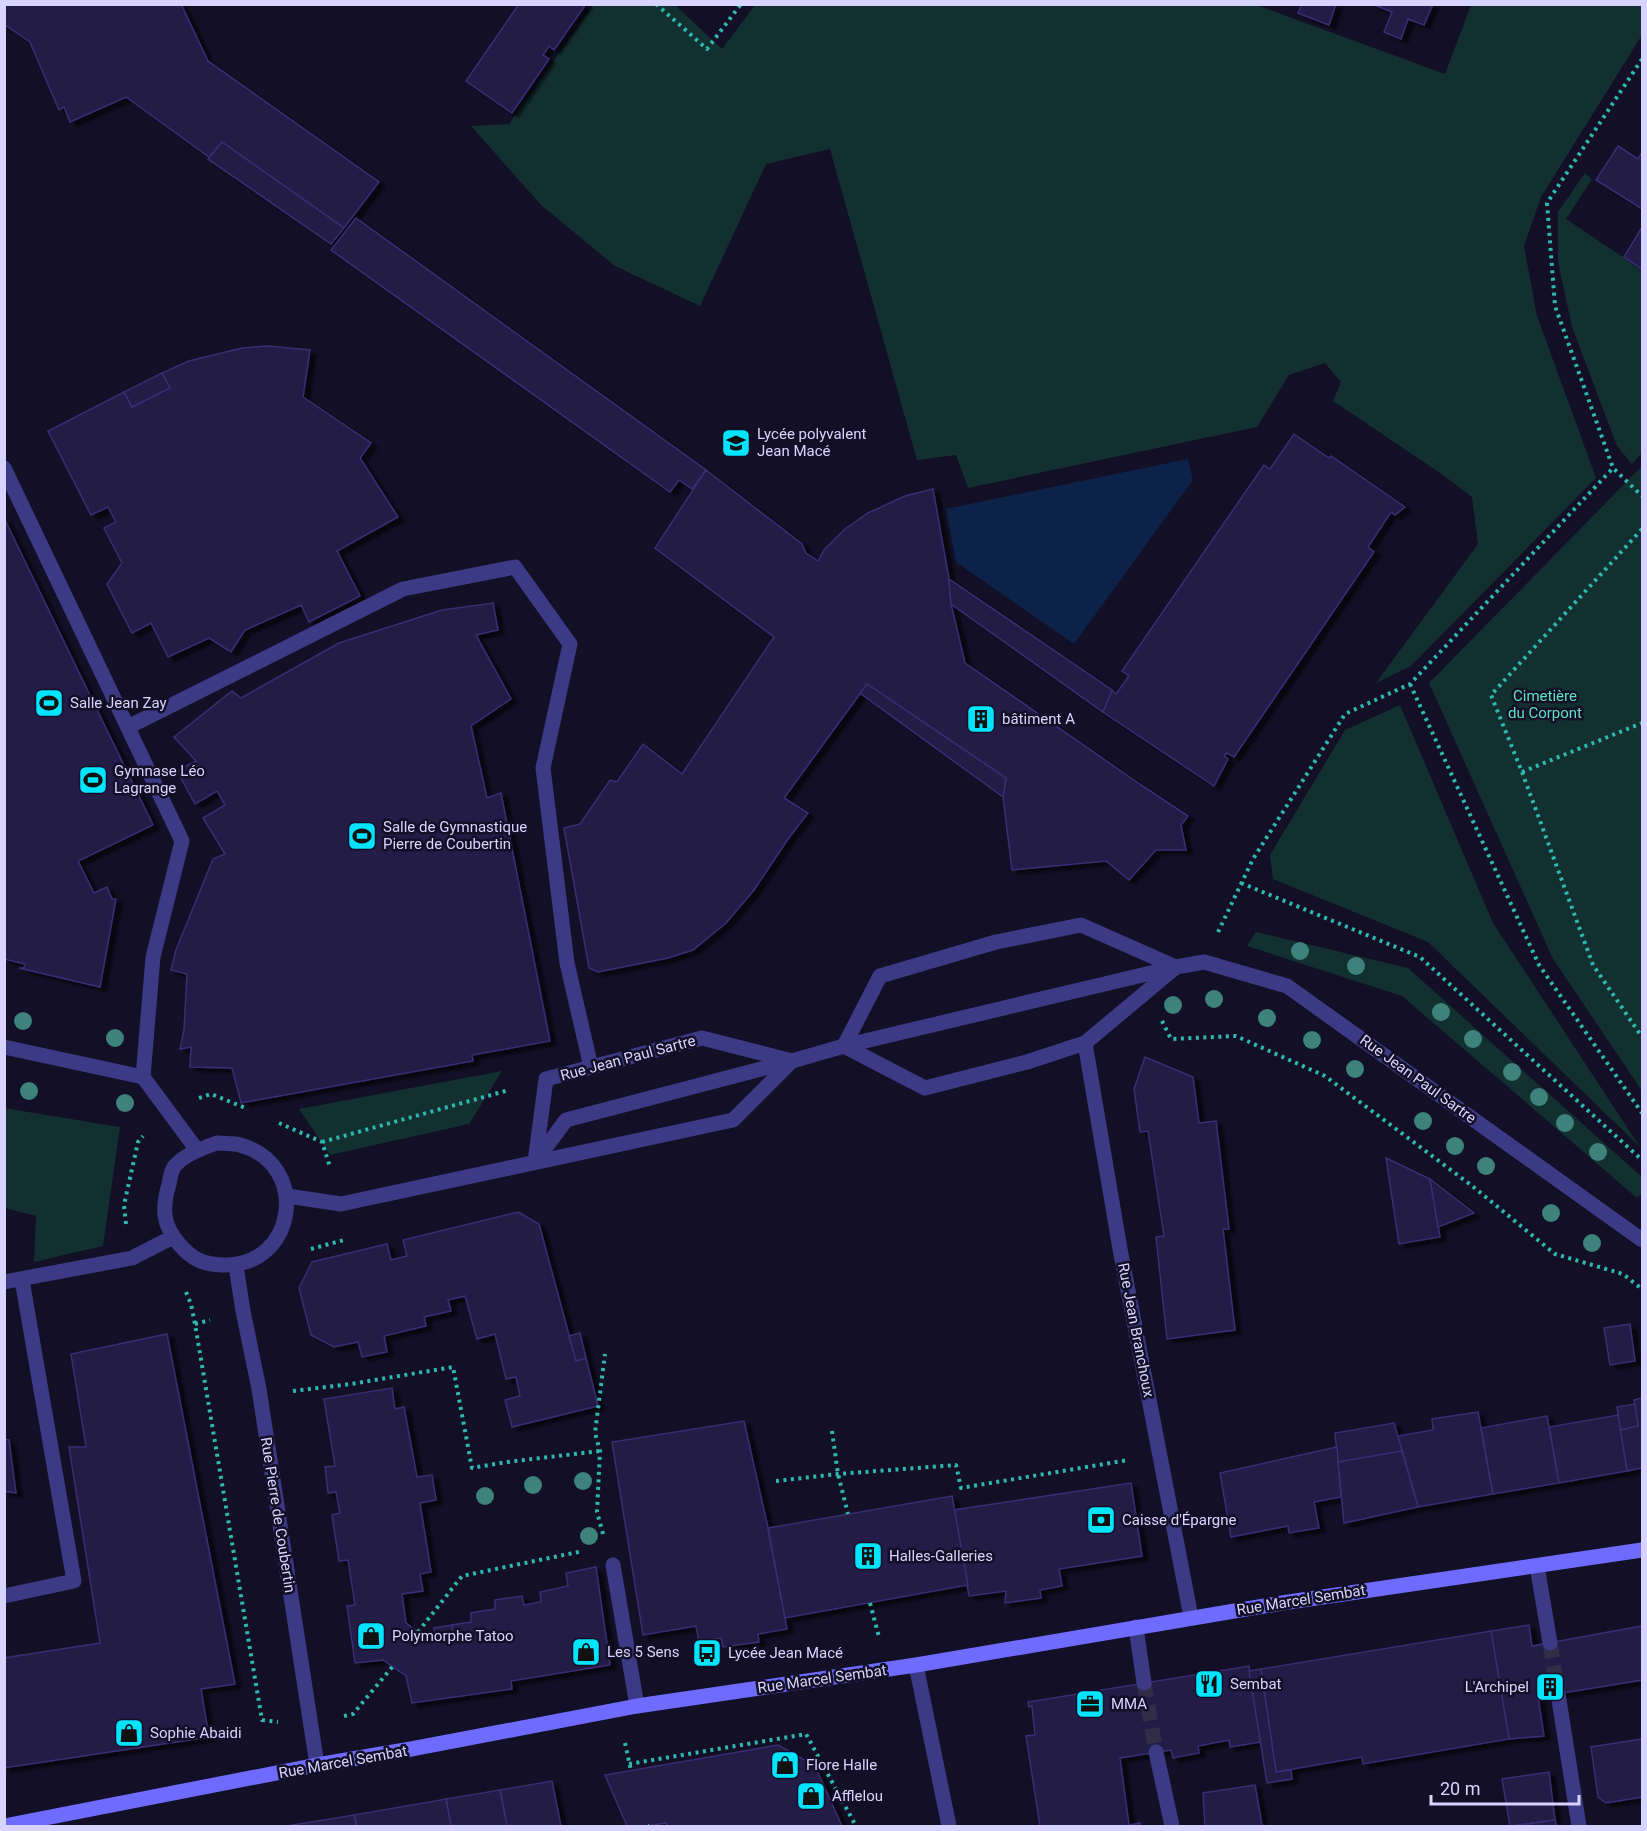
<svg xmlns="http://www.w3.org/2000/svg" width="1647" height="1831" font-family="Roboto,sans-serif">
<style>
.green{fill:#12302f}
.water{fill:#0c2248}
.building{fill:#241b47;stroke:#3b2d73;stroke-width:1.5;filter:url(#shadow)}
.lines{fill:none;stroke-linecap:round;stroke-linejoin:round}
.street-tunnel{stroke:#312d47;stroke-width:15;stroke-dasharray:15 8;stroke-linecap:butt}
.path{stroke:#2fb8b0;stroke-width:4;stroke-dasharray:3 4.5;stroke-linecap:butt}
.lane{stroke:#3d3a85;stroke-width:15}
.street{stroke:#3d3a85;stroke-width:15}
.secondary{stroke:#6f6bff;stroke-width:15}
.tree{fill:#3d827b}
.labels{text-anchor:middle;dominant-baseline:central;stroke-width:5;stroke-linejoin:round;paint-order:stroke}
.poi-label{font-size:15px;fill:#d9d4ff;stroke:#130f26;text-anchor:start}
.park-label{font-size:15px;fill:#5fe0c0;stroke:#130f26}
.street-label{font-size:15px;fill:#d9d4ff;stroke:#130f26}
</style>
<defs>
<filter id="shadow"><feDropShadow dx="6" dy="4" stdDeviation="1.5" flood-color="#0009"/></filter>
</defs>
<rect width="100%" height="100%" fill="#130f26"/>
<!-- green -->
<g class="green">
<polygon points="593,5 675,5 722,49 755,5 1256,5 1445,74 1471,5 1642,5 1642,35 1541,197 1524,246 1537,316 1596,478 1411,666 1376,683 1478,544 1472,497 1443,475 1333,401 1341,382 1325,363 1289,375 1257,427 968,488 956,455 917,460 830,149 766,164 700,306 615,266 541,205 471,126 509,124"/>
<polygon points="1585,173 1592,179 1566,219 1642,270 1642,453 1632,464 1617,446 1572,327 1558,262 1558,212"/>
<polygon points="1642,466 1642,1091 1553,959 1429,683"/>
<polygon points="1400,705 1493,923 1640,1147 1428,942 1273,879 1270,855 1345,730"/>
<polygon points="1256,932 1408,968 1642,1177 1642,1193 1637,1198 1402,996 1247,946"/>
<polygon points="502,1071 469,1124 330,1155 299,1109"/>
<polygon points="4,1108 120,1127 103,1246 34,1262 36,1216 5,1208"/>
</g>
<!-- water -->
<polygon class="water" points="1188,459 1193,480 1074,644 956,562 946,509"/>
<!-- building -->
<g class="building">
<polygon points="4,4 181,4 208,61 379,182 344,228 222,142 209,157 126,97 70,122 64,107 59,110 30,42 4,24"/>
<polygon points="519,4 586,4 554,50 549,46 543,55 549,59 512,113 466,81"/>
<polygon points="1302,4 1336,4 1329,25 1298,13"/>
<polygon points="1372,4 1433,4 1424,25 1408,19 1401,39 1384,32 1392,12"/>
<polygon points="222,142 344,228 331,244 208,159"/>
<polygon points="1618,146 1638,159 1642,152 1642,209 1596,180"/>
<polygon points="356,218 706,470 692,489 679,480 670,492 331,250"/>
<polygon points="1642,227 1642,269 1624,257"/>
<polygon points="267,346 310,350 303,397 371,443 360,458 398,517 337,551 360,596 309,622 301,605 245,630 231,652 209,638 168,657 151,623 132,633 107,584 122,563 104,528 116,522 108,507 91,515 48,431 124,392 132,407 170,388 162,373 189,361 242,348"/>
<polygon points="162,373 170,388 132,407 124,392"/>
<polygon points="1294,434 1329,458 1331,456 1405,507 1395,515 1391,512 1368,547 1374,552 1234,757 1227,753 1224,756 1228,759 1214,786 1103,712 1112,690 1116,694 1129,676 1122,671 1264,465 1270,469"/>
<polygon points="706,470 802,544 806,553 818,561 824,550 845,529 868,513 905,496 933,489 949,579 951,604 965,663 1141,785 1188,816 1181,825 1186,850 1156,850 1129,880 1106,861 1012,870 1003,797 1006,778 867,684 784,798 808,813 788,839 754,890 726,923 693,950 668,958 598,972 589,968 564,828 580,824 610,780 617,782 643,744 682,774 774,637 655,548"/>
<polygon points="4,518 153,825 78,861 94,893 107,887 112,899 116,899 100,987 19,968 24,968 25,964 4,959"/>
<polygon points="949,579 1112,690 1103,712 951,604"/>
<polygon points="493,603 498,630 476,635 511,699 471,726 487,798 501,793 550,1041 472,1055 473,1061 241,1103 232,1068 190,1067 191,1047 180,1049 184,1030 187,974 171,970 176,950 213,859 225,854 203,818 225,805 217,791 195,804 177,771 196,761 174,737 232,691 241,698 339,643 442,610"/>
<polygon points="867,684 1006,778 1003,797 860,693"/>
<polygon points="1145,1057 1193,1077 1199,1123 1216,1121 1229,1229 1223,1229 1235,1330 1167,1339 1156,1237 1164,1236 1148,1131 1140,1132 1134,1089"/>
<polygon points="1386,1158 1430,1179 1440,1237 1399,1244"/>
<polygon points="1430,1179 1474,1213 1438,1227"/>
<polygon points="518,1212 539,1224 576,1361 586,1358 598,1406 512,1427 505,1400 520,1396 516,1377 506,1379 495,1334 477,1339 465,1296 448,1300 451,1311 424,1317 426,1326 384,1336 387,1352 362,1357 358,1342 334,1347 311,1335 299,1288 312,1262 387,1244 391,1260 407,1256 403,1240"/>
<polygon points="1630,1324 1635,1361 1610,1365 1604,1328"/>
<polygon points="580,1333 586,1358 576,1361 569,1336"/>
<polygon points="167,1334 235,1684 201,1689 209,1737 4,1768 4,1658 100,1643 69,1447 86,1447 71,1354"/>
<polygon points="392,1388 395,1409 404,1407 417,1477 432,1475 436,1500 420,1503 431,1572 420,1574 423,1591 402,1594 406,1623 430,1641 453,1638 452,1625 471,1622 471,1613 495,1609 495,1600 522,1596 524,1605 541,1602 540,1592 568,1586 566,1573 596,1567 610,1665 511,1681 512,1689 412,1703 406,1676 383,1660 355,1663 347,1606 355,1605 348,1560 339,1561 332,1515 340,1513 336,1492 328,1493 325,1467 335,1466 324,1399"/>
<polygon points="1642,1398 1642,1468 1627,1471 1620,1430 1638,1426 1634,1400"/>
<polygon points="1635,1404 1638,1426 1620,1430 1617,1407"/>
<polygon points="1478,1412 1493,1494 1418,1507 1398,1436 1433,1430 1432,1419"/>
<polygon points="1618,1415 1627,1471 1559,1483 1549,1427"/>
<polygon points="1547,1416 1559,1483 1493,1494 1481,1428"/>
<polygon points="744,1421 768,1528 787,1629 758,1634 759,1642 723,1647 721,1638 699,1642 696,1626 643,1635 612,1442"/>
<polygon points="1394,1423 1402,1451 1338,1462 1335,1433"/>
<polygon points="4,1439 9,1440 16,1493 4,1491"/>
<polygon points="1337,1447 1341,1497 1314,1502 1319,1528 1289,1533 1288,1526 1231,1537 1220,1473"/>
<polygon points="1402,1451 1418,1507 1344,1523 1338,1462"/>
<polygon points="1131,1483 1142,1556 1059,1569 1062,1586 1040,1590 1041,1598 1005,1603 1006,1591 969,1596 954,1510"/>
<polygon points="952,1496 968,1585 785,1618 768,1528"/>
<polygon points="452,1625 453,1638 435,1640 434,1628"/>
<polygon points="1529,1625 1532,1646 1642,1626 1642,1680 1538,1697 1544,1736 1509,1739 1491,1631"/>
<polygon points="1491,1631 1509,1739 1363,1764 1362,1757 1276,1772 1261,1669"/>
<polygon points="1249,1666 1261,1742 1230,1747 1229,1740 1198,1746 1199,1753 1173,1758 1171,1750 1120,1758 1129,1825 1140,1823 1140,1826 1040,1826 1026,1736 1035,1735 1032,1706 1029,1707 1028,1702"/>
<polygon points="1261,1669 1276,1772 1291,1770 1292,1779 1267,1783 1249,1671"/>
<polygon points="1642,1739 1642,1797 1606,1803 1598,1797 1591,1747"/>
<polygon points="778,1745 815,1766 842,1826 667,1826 666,1823 646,1826 627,1826 605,1775"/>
<polygon points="1549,1772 1555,1820 1510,1826 1502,1779"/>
<polygon points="552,1781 561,1826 507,1826 500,1790"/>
<polygon points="1255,1785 1262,1825 1264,1826 1205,1826 1203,1793"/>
<polygon points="500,1790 507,1826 451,1826 446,1799"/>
<polygon points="446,1799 451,1826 357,1826 354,1815"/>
<polygon points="354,1815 357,1826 287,1826"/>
<polygon points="1555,1820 1557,1826 1514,1826"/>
</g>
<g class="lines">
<!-- street-tunnel -->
<g class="street-tunnel">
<polyline points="1550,1643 1558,1694"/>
<polyline points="1144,1683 1156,1752"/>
</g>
<!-- path -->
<g class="path">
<polyline points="656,4 707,49 741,4"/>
<polyline points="1642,59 1547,203 1555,306 1613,468 1642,496"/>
<polyline points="1642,529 1491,695 1522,772 1593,965 1642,1037"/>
<polyline points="1410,684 1539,965 1642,1113"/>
<polyline points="1522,772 1642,723"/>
<polyline points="1241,883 1420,957 1642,1160"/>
<polyline points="1218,932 1253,859 1345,714 1410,684 1613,468"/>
<polyline points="1162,1021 1171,1039 1236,1036 1325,1076 1471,1185 1555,1254 1623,1274 1642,1289"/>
<polyline points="199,1098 211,1094 248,1109"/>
<polyline points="279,1123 322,1142 330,1167"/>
<polyline points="322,1142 509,1090"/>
<polyline points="126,1224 124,1205 138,1142 143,1136"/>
<polyline points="311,1249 344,1240"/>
<polyline points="186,1292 191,1304 195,1324 262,1720 278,1722"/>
<polyline points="195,1324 210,1320"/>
<polyline points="293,1391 351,1384 453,1367 472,1468 507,1462 600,1451"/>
<polyline points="832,1431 838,1474 848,1514"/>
<polyline points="776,1481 838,1474 956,1465 961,1488 1128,1460"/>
<polyline points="603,1534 597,1512 600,1451 595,1433 605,1354"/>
<polyline points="870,1603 879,1637"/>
<polyline points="418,1632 462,1576 583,1551"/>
<polyline points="344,1716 353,1714 393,1666"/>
<polyline points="625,1743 631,1771"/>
<polyline points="629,1764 806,1734 856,1826"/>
<polyline points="648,1826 649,1826"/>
</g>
<!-- lane -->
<g class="lane">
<polyline points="4,468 182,841 153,957 143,1077"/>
<polyline points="128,727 403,589 515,567 570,644 543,768 567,963 591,1067"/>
<polyline points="844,1046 1176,967"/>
<polyline points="535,1162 566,1120 792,1061"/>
<polyline points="4,1596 74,1581 22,1280"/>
</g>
<!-- street -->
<g class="street">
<polyline points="1085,1043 1120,1249 1191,1617"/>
<polyline points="844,1046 880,976 996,942 1081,925 1176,967 1204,962 1287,986 1642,1240"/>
<polyline points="4,1047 143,1077 197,1150"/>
<path d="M217,1143C225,1144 233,1143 240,1145C311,1164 297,1268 222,1265C202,1264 192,1259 179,1244C162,1224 162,1208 169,1184C170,1179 171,1171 174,1167C182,1156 205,1147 217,1143Z"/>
<polyline points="535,1162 546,1079 702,1038 792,1061"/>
<polyline points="287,1196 341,1204 733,1120 792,1061 844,1046 925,1088 1027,1062 1085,1043 1176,967"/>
<polyline points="236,1266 243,1311 259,1389 317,1765"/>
<polyline points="4,1282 132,1258 173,1237"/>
<polyline points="613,1565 637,1706"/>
<polyline points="1537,1566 1550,1643"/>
<polyline points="1136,1627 1144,1683"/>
<polyline points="916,1665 949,1826"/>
<polyline points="1558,1694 1579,1826"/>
<polyline points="1156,1752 1172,1826"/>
</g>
<!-- secondary -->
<polyline class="secondary" points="4,1826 317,1765 411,1749 637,1706 916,1665 1282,1603 1642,1550"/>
</g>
<!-- trees -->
<g class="tree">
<circle cx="1300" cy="951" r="9"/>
<circle cx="1356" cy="966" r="9"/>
<circle cx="1214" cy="999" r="9"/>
<circle cx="1173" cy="1005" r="9"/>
<circle cx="1441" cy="1012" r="9"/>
<circle cx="1267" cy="1018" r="9"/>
<circle cx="23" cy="1021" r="9"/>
<circle cx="115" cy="1038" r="9"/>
<circle cx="1473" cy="1039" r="9"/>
<circle cx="1312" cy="1040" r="9"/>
<circle cx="1355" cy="1069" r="9"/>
<circle cx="1512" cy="1072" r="9"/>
<circle cx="29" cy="1091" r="9"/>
<circle cx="1539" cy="1097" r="9"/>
<circle cx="125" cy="1103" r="9"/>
<circle cx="1423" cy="1121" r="9"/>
<circle cx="1565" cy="1123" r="9"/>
<circle cx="1455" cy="1146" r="9"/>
<circle cx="1598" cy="1152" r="9"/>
<circle cx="1486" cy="1166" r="9"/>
<circle cx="1551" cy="1213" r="9"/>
<circle cx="1592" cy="1243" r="9"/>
<circle cx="583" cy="1481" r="9"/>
<circle cx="533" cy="1485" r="9"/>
<circle cx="485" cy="1496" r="9"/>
<circle cx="589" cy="1536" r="9"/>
</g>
<!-- icons -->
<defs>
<g id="school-square" transform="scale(1.5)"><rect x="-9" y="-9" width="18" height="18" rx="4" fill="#00e5ff" stroke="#130f26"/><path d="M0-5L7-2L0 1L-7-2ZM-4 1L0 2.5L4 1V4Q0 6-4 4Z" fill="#111"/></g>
<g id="stadium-square" transform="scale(1.5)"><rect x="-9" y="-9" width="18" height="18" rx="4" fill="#00e5ff" stroke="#130f26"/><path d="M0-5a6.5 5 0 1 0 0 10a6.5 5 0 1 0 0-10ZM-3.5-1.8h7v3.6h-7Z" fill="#111"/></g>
<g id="building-square" transform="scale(1.5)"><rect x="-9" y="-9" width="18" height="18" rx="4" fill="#00e5ff" stroke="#130f26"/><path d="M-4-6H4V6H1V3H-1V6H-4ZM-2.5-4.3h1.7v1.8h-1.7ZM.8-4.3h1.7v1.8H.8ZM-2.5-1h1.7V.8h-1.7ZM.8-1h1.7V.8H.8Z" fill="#111"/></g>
<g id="bank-square" transform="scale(1.5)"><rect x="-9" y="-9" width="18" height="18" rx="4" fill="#00e5ff" stroke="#130f26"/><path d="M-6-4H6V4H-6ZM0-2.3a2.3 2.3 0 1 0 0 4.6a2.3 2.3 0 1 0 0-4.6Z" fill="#111"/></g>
<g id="shop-square" transform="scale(1.5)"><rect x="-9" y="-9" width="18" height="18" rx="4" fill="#00e5ff" stroke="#130f26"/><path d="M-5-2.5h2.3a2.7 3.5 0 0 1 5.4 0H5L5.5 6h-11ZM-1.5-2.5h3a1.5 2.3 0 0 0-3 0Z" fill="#111"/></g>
<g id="bus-square" transform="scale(1.5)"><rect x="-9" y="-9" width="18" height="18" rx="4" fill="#00e5ff" stroke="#130f26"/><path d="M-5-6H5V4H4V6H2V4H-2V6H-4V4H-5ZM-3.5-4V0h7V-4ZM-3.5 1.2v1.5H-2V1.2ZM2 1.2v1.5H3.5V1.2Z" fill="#111"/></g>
<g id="restaurant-square" transform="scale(1.5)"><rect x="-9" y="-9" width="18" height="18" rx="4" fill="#00e5ff" stroke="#130f26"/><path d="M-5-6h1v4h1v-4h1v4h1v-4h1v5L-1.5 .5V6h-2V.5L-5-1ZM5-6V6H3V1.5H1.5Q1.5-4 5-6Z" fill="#111"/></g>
<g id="office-square" transform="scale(1.5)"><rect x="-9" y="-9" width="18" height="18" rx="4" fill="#00e5ff" stroke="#130f26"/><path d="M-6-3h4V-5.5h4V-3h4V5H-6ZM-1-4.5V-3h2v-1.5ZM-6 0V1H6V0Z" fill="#111"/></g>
</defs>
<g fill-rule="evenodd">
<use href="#school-square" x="736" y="443"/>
<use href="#stadium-square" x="49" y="703"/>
<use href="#building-square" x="981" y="719"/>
<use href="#stadium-square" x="93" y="780"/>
<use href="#stadium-square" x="362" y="836"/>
<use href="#bank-square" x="1101" y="1520"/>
<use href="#building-square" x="868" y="1556"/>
<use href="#shop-square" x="371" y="1636"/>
<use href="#shop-square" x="586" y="1652"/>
<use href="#bus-square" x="707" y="1653"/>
<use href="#restaurant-square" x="1209" y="1684"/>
<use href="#building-square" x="1550" y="1687"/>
<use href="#office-square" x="1090" y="1704"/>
<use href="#shop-square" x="129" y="1733"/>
<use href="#shop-square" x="785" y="1765"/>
<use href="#shop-square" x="811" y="1796"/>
</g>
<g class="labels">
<!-- poi labels -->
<g class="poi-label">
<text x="757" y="434">Lycée polyvalent<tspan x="757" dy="17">Jean Macé</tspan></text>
<text x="70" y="703">Salle Jean Zay</text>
<text x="1002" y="719">bâtiment A</text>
<text x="114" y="771">Gymnase Léo<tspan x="114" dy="17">Lagrange</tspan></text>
<text x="383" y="827">Salle de Gymnastique<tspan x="383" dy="17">Pierre de Coubertin</tspan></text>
<text x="1122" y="1520">Caisse d'Épargne</text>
<text x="889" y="1556">Halles-Galleries</text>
<text x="392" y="1636">Polymorphe Tatoo</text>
<text x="607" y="1652">Les 5 Sens</text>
<text x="728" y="1653">Lycée Jean Macé</text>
<text x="1230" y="1684">Sembat</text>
<text x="1529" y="1687" text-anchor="end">L'Archipel</text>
<text x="1111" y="1704">MMA</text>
<text x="150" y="1733">Sophie Abaidi</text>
<text x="806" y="1765">Flore Halle</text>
<text x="832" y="1796">Afflelou</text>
</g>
<!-- park labels -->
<g class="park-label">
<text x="1545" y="696">Cimetière<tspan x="1545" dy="17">du Corpont</tspan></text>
</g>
<!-- street labels -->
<g class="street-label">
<text transform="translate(628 1058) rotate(-15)">Rue Jean Paul Sartre</text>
<text transform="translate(1418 1079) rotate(36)">Rue Jean Paul Sartre</text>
<text transform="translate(1136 1330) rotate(79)">Rue Jean Branchoux</text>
<text transform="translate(278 1515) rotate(81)">Rue Pierre de Coubertin</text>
<text transform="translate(1301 1600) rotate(-9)">Rue Marcel Sembat</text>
<text transform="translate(822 1679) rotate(-8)">Rue Marcel Sembat</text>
<text transform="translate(343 1762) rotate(-10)">Rue Marcel Sembat</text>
</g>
</g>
<!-- border -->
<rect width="1647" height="1831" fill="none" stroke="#d9d4ff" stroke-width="12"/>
<!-- scale -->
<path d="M1431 1795v9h148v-9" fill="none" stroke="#d9d4ff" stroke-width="3"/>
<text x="1440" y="1795" font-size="18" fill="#d9d4ff" stroke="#130f26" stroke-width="4.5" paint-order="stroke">20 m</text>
</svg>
